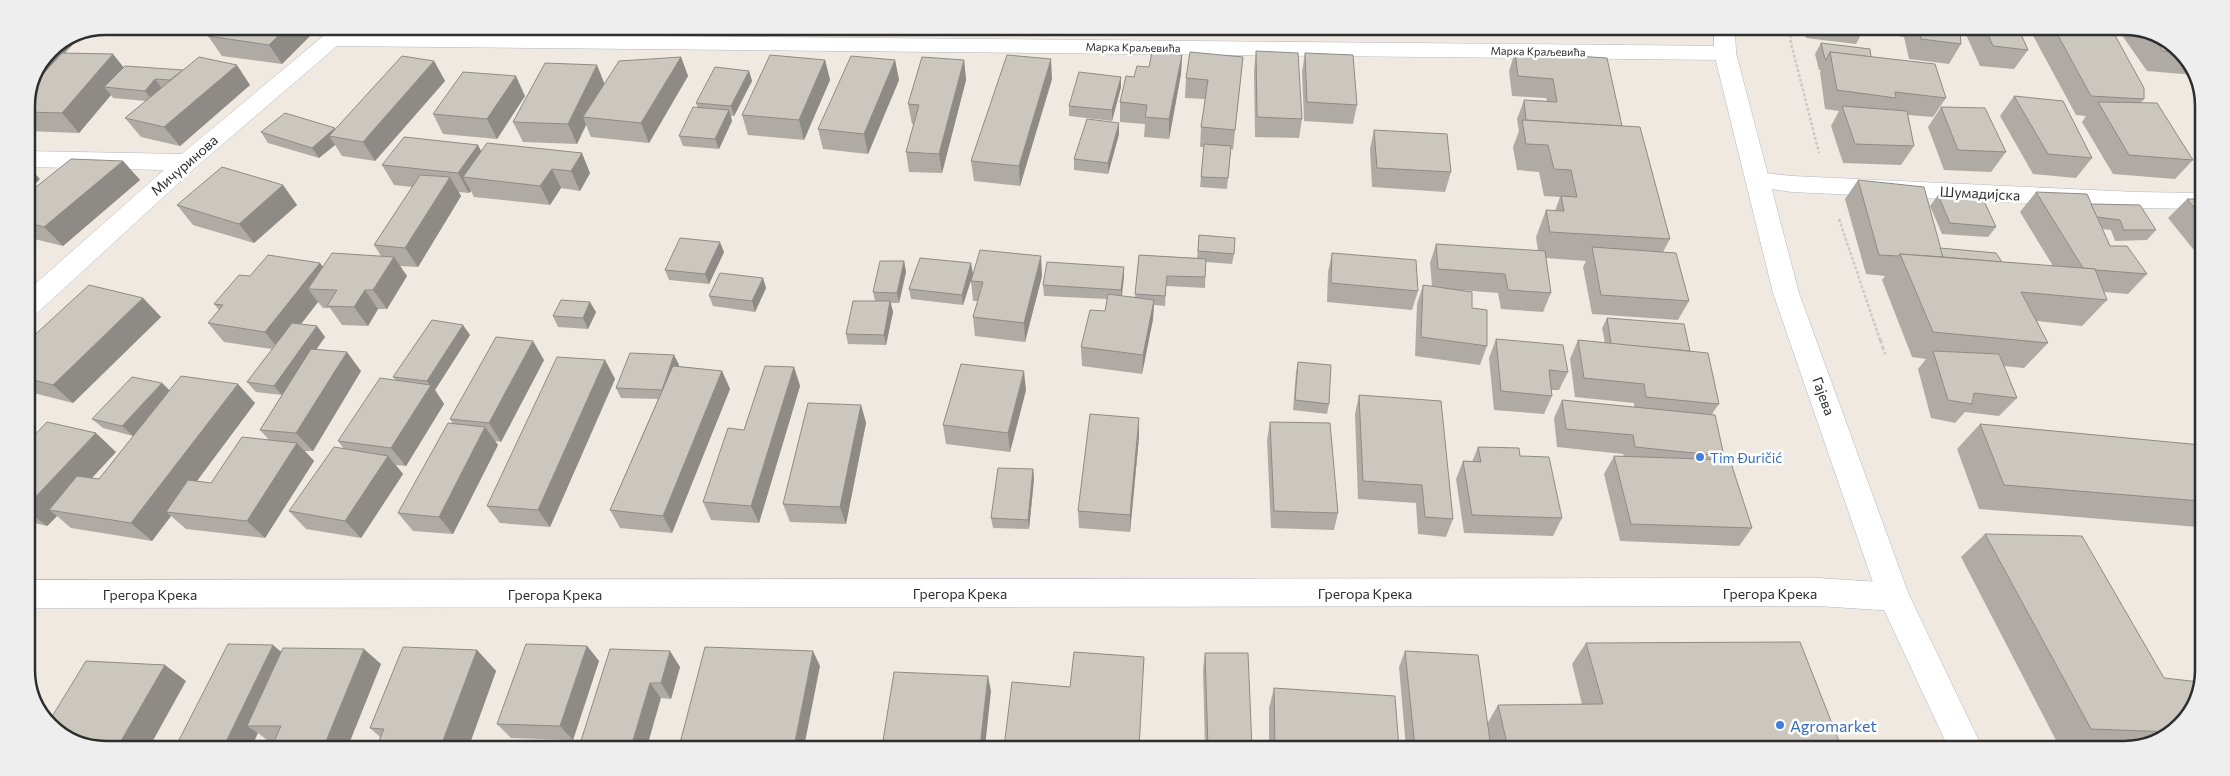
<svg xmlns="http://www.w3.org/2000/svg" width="2230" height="776" font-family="Commissioner,sans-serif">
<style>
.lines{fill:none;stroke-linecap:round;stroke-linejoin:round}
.street-casing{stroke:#b4b7c1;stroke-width:1}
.secondary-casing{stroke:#b4b7c1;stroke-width:1}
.path-far1{stroke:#c9c9c9;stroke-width:2.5;stroke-dasharray:3 2;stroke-linecap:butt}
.path{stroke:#c9c9c9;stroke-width:3;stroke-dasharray:4.5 2.5;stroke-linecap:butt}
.street{fill:#fff;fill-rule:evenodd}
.secondary{fill:#fff;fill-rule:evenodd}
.wall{fill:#afaba4}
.shaded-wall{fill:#8e8b86}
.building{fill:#cbc7bf;stroke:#8e8b86}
.shop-dot{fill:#3f7fe0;stroke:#fff;stroke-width:2}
.labels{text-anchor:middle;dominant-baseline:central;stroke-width:5;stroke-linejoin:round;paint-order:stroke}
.far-street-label{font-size:11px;fill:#2e2e2e;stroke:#fff}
.street-label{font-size:14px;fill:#2e2e2e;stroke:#fff}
.shop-label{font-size:14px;fill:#366cbe;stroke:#fff;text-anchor:start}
.near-shop-label{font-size:16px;fill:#366cbe;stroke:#fff;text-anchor:start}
.rim{fill:none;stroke:#2e2e2e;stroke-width:2.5}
</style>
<rect width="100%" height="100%" fill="#efe9e1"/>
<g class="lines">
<!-- street casing -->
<g class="street-casing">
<g id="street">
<polygon points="334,27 355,27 352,33 1725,46 1733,48 1736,53 1733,58 1725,60 337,46 195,168 35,315 26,318 26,292 164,170 26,167 26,151 182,154"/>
<polygon points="1757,172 1792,176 2136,192 2203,193 2203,209 2136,208 1792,192 1749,186 1745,180 1749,174"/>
<polygon points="1818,578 1894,583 1905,587 1910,597 1905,607 1894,611 1818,606 26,608 26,580"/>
</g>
</g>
<!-- secondary casing -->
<g class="secondary-casing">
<polygon id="secondary" points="1714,29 1735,30 1736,53 1799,293 1909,595 1983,749 1949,749 1878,597 1773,293 1714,53"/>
</g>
<!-- path-far1 -->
<g class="path-far1">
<polyline points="1790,30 1791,43 1819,153"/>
<polyline points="1839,219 1880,340"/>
</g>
<!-- path -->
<polyline class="path" points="1880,339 1885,354"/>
<!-- street -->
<use href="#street" class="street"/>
<!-- secondary -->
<use href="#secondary" class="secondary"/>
</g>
<!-- wall -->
<g class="wall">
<polygon points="214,26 304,27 310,36 282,64 222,56 208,36 216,29"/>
<polygon points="1805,30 1960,30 1961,44 1949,64 1909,59 1904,37 1862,30 1862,33 1856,44 1806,38"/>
<polygon points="1964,30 2019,30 2028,50 2014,69 1980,66"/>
<polygon points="2030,30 2112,30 2144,99 2141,103 2193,160 2175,179 2113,174 2082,122 2086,116 2076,115"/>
<polygon points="2120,30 2150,30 2187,57 2194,75 2147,71 2119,31"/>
<polygon points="80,37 64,53 124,68 250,85 180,146 141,137 125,118 146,101 113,98 111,95 79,133 26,131 26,101 50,49"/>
<polygon points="1821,43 1871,57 1946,98 1933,117 1908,115 1914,146 1901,165 1843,163 1831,126 1839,111 1825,109 1820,72 1821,70 1819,70 1815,54"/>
<polygon points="1256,51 1302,119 1299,138 1255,137 1254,71"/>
<polygon points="1515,52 1622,126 1670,239 1663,252 1689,301 1678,320 1592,314 1583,267 1586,261 1546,258 1551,293 1543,312 1501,309 1498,293 1460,290 1472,308 1487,346 1480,365 1415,356 1417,304 1423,285 1432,286 1430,263 1436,244 1538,251 1536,237 1546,210 1555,211 1560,197 1544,196 1539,172 1517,170 1513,147 1519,131 1517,119 1524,100 1547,101 1546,98 1512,96 1509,71"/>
<polygon points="1305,53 1357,105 1353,124 1304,121 1302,72"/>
<polygon points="1182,55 1181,74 1169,139 1144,137 1145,124 1120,122 1120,102 1134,77 1149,67"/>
<polygon points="681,57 688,76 649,143 591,137 586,125 577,144 523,142 513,122 604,83"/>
<polygon points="1243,57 1233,150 1231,149 1227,189 1200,187 1204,147 1200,147 1201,127 1205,99 1185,98 1186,78"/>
<polygon points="825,60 830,80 804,140 748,135 742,115"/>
<polygon points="895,60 899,80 868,154 823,149 818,129"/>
<polygon points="964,60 966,80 942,173 909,172 906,152 914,124 912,124 908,104"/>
<polygon points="434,61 445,81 375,161 342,156 335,145 319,158 268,143 261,132 336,129"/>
<polygon points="749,71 752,81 734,116 731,116 732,121 719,149 683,146 679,136 698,108 696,103"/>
<polygon points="1052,79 1020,186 974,181 971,161"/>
<polygon points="1121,87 1112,121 1069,116 1069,106"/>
<polygon points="525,96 497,139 443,134 433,114"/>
<polygon points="2014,96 2092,158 2076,178 2033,174 2000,116"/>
<polygon points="1941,107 2006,152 1991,172 1944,170 1928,127"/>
<polygon points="1119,123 1119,134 1108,174 1074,170 1074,159"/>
<polygon points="1374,130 1451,172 1445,192 1372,187 1370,149"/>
<polygon points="478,145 481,151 590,173 580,191 561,188 550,205 474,197 471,191 469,193 459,192 461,196 418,267 400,266 407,276 387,309 378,309 368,326 342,325 330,308 323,308 318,302 301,324 317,326 325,337 316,350 361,371 313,451 305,451 314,461 265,538 186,529 171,516 152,541 71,528 57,516 47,526 26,521 26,426 36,434 116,452 92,478 99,479 140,427 133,436 103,428 92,419 162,383 170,391 255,403 197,481 211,483 269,440 260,430 282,395 256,392 247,382 272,349 224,342 208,323 219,310 214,304 250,276 320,263 323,267 381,256 374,245 412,187 394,185 382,165"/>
<polygon points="123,161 140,180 63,246 26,237 26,194"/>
<polygon points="1858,180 1940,248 2002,262 2053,266 2020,212 2036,192 2091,204 2156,230 2147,240 2115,241 2111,230 2102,229 2110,246 2147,274 2128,294 2104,292 2107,300 2082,326 2037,321 2048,343 2024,368 2004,366 2017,398 1999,416 1965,412 1955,423 1931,418 1918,369 1926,359 1912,357 1882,280 1885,276 1866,274 1845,199"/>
<polygon points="283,185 297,205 254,243 193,225 177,205"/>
<polygon points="1938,195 1996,227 1988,237 1942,234 1930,206"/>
<polygon points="2187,199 2203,199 2202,260 2168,218"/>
<polygon points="1199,235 1234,254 1232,264 1206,262 1205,288 1166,286 1165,306 1154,305 1153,319 1142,374 1082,366 1081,347 1105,311 1107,299 1044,296 1043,285 1124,277 1122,296 1135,297 1139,255 1197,258"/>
<polygon points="724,252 709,284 669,280 665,270"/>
<polygon points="1332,253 1418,291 1412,310 1327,302 1328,272"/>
<polygon points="904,261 906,272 899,303 891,303 893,312 886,345 848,344 846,334 875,301 873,292"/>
<polygon points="973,274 963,305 911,299 909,289"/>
<polygon points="1042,276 1025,342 975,336 973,317 978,301 973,301 971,281"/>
<polygon points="763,278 766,288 755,312 713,306 709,296"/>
<polygon points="143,298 161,317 73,403 26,391 26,343"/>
<polygon points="596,312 588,329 558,327 553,316"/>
<polygon points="1607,318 1719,404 1712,414 1724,456 1721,460 1752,528 1739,546 1620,541 1604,474 1614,456 1624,457 1623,454 1557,447 1554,418 1562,400 1634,407 1634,403 1575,397 1570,359 1578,340 1605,343 1602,328"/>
<polygon points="470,335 435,390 444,404 406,466 396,465 403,474 361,538 306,529 289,511 344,449 338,441 396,380 393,377"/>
<polygon points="1496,339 1568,372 1559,390 1551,390 1552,396 1544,414 1494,410 1489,358"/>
<polygon points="674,355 679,365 678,366 722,371 730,389 672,533 620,528 610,510 658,399 621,398 616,388"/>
<polygon points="544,360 501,442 495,441 498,445 453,534 413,531 398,513 453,424 450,419"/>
<polygon points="605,360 615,379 550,527 500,523 487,506"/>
<polygon points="1298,362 1329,404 1327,414 1293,410 1296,372"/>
<polygon points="794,367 800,386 759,523 711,520 703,502 744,430"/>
<polygon points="1026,390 1010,452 946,444 943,425"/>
<polygon points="1359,395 1453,519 1446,537 1418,534 1416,503 1358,499 1355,414"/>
<polygon points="861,405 866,423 846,524 790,522 783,504"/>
<polygon points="1270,422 1338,513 1334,530 1271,528 1267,440"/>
<polygon points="1980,424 2201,446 2201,524 2198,527 1979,509 1957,449"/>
<polygon points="1139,437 1130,532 1079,528 1078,511"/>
<polygon points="1478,447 1520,456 1562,518 1553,536 1464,533 1456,479 1463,461 1472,462"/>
<polygon points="1033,469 1034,479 1029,529 993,528 991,518"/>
<polygon points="1985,534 2164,678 2200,696 2172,734 2125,750 2095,750 2060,748 1961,557"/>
<polygon points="1586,643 1842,749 1491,748 1490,742 1491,748 1406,748 1399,667 1405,651 1487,724 1498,705 1582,704 1572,664"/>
<polygon points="587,646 599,661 573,740 511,738 497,724"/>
<polygon points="610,649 680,667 671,699 661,698"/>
<polygon points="477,650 496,671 469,746 377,746 380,737 370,728"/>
<polygon points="281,652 381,664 348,746 272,746 275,740 267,740 258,733 176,746"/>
<polygon points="1205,653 1252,748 1205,748 1203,669"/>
<polygon points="1274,688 1399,748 1269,748 1269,708"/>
</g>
<!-- shaded-wall -->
<g class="shaded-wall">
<polygon points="287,27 304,27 310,36 282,64 269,45"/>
<polygon points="80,37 61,57 54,48"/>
<polygon points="53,48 67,66 32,88 50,49"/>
<polygon points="113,54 129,74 104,87 111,95 79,133 62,113"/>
<polygon points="1182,55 1181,74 1169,139 1169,119"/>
<polygon points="681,57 688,76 649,143 641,123"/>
<polygon points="1051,59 1052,79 1020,186 1019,166"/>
<polygon points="825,60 830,80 804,140 799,120"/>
<polygon points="895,60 899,80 868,154 864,134"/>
<polygon points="964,60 966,80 942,173 939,154"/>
<polygon points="434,61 445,81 375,161 363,142"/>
<polygon points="237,65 250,85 180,146 164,127"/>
<polygon points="597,65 605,85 583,117 586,125 577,144 568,124"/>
<polygon points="749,71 752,81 734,116 731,106"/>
<polygon points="516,76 525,96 497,139 487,119"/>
<polygon points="1121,77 1121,87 1112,121 1112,110"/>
<polygon points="155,79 163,90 153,101 145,91"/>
<polygon points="729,110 732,121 719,149 715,139"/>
<polygon points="1119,123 1119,134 1108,174 1108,163"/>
<polygon points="335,128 342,138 329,136 335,145 319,158 312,148"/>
<polygon points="478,145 488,165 463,177 471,191 469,193 458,173"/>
<polygon points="582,153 590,173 580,191 571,171"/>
<polygon points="123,161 140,180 63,246 44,227"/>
<polygon points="26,164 40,179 26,193"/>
<polygon points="552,169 561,188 550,205 540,186"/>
<polygon points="450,177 461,196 418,267 405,248"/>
<polygon points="283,185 297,205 254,243 239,224"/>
<polygon points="720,242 724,252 709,284 705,274"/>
<polygon points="1041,256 1042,276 1025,342 1024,323"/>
<polygon points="394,257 407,276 387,309 373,290"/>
<polygon points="904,261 906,272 899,303 897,293"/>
<polygon points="320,263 334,282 308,289 318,302 280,351 265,332"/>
<polygon points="971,263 973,274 963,305 962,295"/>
<polygon points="1124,267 1124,277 1121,300 1121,290"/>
<polygon points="763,278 766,288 755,312 752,301"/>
<polygon points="365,290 378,309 368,326 354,307"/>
<polygon points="143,298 161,317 73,403 53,385"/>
<polygon points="1154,300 1153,319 1142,374 1143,355"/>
<polygon points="890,301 893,312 886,345 884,335"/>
<polygon points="590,302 596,312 588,329 583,318"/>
<polygon points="463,325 470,335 435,390 444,404 406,466 391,448 430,386 427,381"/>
<polygon points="317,326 325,337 283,396 274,386"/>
<polygon points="533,341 544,360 501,442 489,423"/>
<polygon points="347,352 361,371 313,451 296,433"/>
<polygon points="674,355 679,365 667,400 663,390"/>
<polygon points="605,360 615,379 550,527 538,510"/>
<polygon points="794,367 800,386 759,523 751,506"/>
<polygon points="722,371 730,389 672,533 663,516"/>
<polygon points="1024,371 1026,390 1010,452 1008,433"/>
<polygon points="162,383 172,393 133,436 122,426"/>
<polygon points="238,384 255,403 173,513 166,512 171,516 152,541 131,523"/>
<polygon points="861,405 866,423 846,524 840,507"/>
<polygon points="1139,418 1139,437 1130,532 1130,515"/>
<polygon points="26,426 37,435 26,446"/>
<polygon points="485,427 498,445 453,534 439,517"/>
<polygon points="96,433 116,452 60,512 49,510 57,516 47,526 26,510 26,507"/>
<polygon points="297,443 314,461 265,538 247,521"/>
<polygon points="388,456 403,474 361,538 345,521"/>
<polygon points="1033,469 1034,479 1029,529 1028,520"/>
<polygon points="273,645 292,661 247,726 258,733 252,746 224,746"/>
<polygon points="587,646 599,661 573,740 560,726"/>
<polygon points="364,649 381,664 348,746 324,746"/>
<polygon points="477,650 496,671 469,746 441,746"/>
<polygon points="670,651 680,667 671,699 661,683"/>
<polygon points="813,651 820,666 804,747 794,747"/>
<polygon points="165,665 186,681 150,746 118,746"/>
<polygon points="26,666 34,672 28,680 26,676"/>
<polygon points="988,676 991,691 985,747 980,747"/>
<polygon points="650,683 661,698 647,747 631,747"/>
</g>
<!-- building -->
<g class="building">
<polygon points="218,26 287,27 269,45 208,36"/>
<polygon points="1831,30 1862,30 1862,33"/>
<polygon points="1919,30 1960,30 1961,44 1921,39"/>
<polygon points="1986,30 2019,30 2028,50 1993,46"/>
<polygon points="2055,30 2112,30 2144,88 2144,99 2091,96"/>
<polygon points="2148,30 2150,30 2181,53 2163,51"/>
<polygon points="1821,43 1870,49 1871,57 1830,52 1826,60 1825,59"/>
<polygon points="1256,51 1298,53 1302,119 1257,117"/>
<polygon points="1152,52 1182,55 1169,119 1145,117 1147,105 1120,102 1126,76 1134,77 1137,66 1149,67"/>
<polygon points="1190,52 1243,57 1235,130 1201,127 1208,80 1186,78"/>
<polygon points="1515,52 1607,58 1622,126 1526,120 1524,100 1557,102 1553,79 1518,76"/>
<polygon points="1830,52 1935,64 1946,98 1895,92 1896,98 1837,90"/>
<polygon points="62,53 113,54 62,113 26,112 26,101 34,84"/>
<polygon points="1305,53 1353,55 1357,105 1307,102"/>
<polygon points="770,55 825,60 799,120 742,115"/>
<polygon points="1007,55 1051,59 1019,166 971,161"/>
<polygon points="402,56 434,61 363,142 329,136"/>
<polygon points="851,56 895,60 864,134 818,129"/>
<polygon points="199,57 237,65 164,127 125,118"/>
<polygon points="681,57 641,123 583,117 619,61"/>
<polygon points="922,57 964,60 939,154 906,152 919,105 908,104"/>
<polygon points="545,63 597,65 568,124 513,122"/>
<polygon points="125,66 183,70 170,80 155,79 145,91 104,87"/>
<polygon points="715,67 749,71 731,106 696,103"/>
<polygon points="463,72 516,76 487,119 433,114"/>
<polygon points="1079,72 1121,77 1112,110 1069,106"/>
<polygon points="2014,96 2063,101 2092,158 2048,154"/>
<polygon points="2098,102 2157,103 2193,160 2129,155"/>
<polygon points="1842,106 1907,111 1914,146 1855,144"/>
<polygon points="693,107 729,110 715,139 679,136"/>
<polygon points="1941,107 1985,108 2006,152 1958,150"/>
<polygon points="285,113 335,128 312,148 261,132"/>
<polygon points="1087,119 1119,123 1108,163 1074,159"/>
<polygon points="1522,120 1640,127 1670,239 1550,232 1546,210 1564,211 1561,196 1577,197 1571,170 1554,169 1548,145 1526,144"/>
<polygon points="1374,130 1447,134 1451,172 1377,168"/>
<polygon points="404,137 478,145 458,173 382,165"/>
<polygon points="487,143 582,153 571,171 552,169 540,186 463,177"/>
<polygon points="1204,144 1231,146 1228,178 1201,177"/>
<polygon points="71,159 123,161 44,227 26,222 26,195"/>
<polygon points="222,167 283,185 239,224 177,205"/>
<polygon points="420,175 450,177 405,248 374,245"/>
<polygon points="1858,180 1924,187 1943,257 1900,254 1898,256 1879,255"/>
<polygon points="2036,192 2087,194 2110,246 2127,246 2147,274 2096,270 2095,269 2083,268"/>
<polygon points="1938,195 1983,199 1996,227 1950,223"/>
<polygon points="2187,199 2203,199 2203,218"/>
<polygon points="2091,204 2140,205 2156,230 2124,230 2120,220 2097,217"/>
<polygon points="1199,235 1235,238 1234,254 1198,251"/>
<polygon points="680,238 720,242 705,274 665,270"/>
<polygon points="1436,244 1545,251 1551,293 1508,290 1505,274 1438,269"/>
<polygon points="1592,247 1676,253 1689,301 1601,295"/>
<polygon points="1940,248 1996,253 2002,262 1943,257"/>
<polygon points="980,250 1041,256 1024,323 973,317 983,282 971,281"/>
<polygon points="332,253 394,257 373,290 365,290 354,307 327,306 337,290 308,289"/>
<polygon points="1332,253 1416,260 1418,291 1331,283"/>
<polygon points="1900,254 2095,269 2107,300 2021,292 2048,343 1933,332"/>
<polygon points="268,255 320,263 265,332 208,323 223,305 214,304 239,275 250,276"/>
<polygon points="1139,255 1206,259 1205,277 1167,276 1165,296 1135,294"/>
<polygon points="920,258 971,263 962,295 909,289"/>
<polygon points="880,261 904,261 897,293 873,292"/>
<polygon points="1047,262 1124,267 1121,290 1043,285"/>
<polygon points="720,273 763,278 752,301 709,296"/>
<polygon points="89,285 143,298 53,385 26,378 26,343"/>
<polygon points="1423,285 1472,292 1472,308 1487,310 1487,346 1421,337"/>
<polygon points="1108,294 1154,300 1143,355 1081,347 1090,310 1105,311"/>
<polygon points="561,300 590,302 583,318 553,316"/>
<polygon points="853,301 890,301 884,335 846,334"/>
<polygon points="1607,318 1684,324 1690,351 1611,344"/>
<polygon points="432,320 463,325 427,381 393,377"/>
<polygon points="292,323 317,326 274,386 247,382"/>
<polygon points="496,337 533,341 489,423 450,419"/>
<polygon points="1496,339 1563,345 1568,372 1549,370 1552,396 1501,391"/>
<polygon points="1578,340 1708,353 1719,404 1646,397 1644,384 1584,378"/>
<polygon points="311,349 347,352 296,433 260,430"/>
<polygon points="1933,351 1999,354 2017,398 1974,393 1972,404 1948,400"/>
<polygon points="630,353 674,355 662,390 616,388"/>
<polygon points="557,357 605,360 538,510 487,506"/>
<polygon points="1298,362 1331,365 1329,404 1295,400"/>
<polygon points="961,364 1024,371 1008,433 943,425"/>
<polygon points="673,366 722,371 663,516 610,510"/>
<polygon points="765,366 794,367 751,506 703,502 728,428 744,430"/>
<polygon points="181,376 238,384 131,523 49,510 77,476 99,479"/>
<polygon points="132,377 162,383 122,426 92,419"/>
<polygon points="380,378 431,385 391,448 338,441"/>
<polygon points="1359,395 1441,401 1453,519 1425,517 1422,485 1363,481"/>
<polygon points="1562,400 1715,415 1724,456 1635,447 1633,435 1566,429"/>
<polygon points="808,403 861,405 840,507 783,504"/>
<polygon points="1090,414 1139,418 1130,515 1078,511"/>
<polygon points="47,422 96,433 26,507 26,444"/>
<polygon points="1270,422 1330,423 1338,513 1274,511"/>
<polygon points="448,423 485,427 439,517 398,513"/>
<polygon points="1980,424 2201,445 2201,501 2004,485"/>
<polygon points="242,437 297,443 247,521 166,512 188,480 211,483"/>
<polygon points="334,447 388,456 345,521 289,511"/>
<polygon points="1478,447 1519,448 1520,456 1549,457 1562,518 1472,515 1463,461 1481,462"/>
<polygon points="1614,456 1730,460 1752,528 1631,524"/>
<polygon points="998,468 1033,469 1028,520 991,518"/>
<polygon points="1985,534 2082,536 2164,678 2200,682 2200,696 2173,732 2091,729"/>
<polygon points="1800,642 1842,749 1508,748 1498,705 1603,704 1586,643"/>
<polygon points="228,644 273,645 224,746 176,746"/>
<polygon points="526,644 587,646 560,726 497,724"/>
<polygon points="403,647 477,650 441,746 377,746 384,729 370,728"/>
<polygon points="705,647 813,651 794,747 679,747"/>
<polygon points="283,648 364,649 324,746 272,746 281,726 247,726"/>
<polygon points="610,649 670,651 661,683 650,683 631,747 579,747"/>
<polygon points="1405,651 1478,655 1491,748 1415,748"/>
<polygon points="1074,652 1144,657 1139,748 1004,747 1012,682 1070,687"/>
<polygon points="1205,653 1248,653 1252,748 1208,748"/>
<polygon points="86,661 165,665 118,746 80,746 48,723"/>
<polygon points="894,672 988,676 980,747 882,747"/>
<polygon points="1274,688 1395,696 1399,748 1275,748"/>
</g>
<!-- markers -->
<g class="shop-dot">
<circle cx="1700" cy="457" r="5"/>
<circle cx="1780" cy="725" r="5"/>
</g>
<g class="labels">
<!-- far-street labels -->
<g class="far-street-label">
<text transform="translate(1133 47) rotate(1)">Марка Краљевића</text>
<text transform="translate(1538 51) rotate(1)">Марка Краљевића</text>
</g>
<!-- street labels -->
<g class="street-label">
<text transform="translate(184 165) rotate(-41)">Мичуринова</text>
<text transform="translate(1980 193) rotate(3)">Шумадијска</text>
<text transform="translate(1824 396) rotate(70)">Гајева</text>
<text x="960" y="593">Грегора Крека</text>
<text x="1365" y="593">Грегора Крека</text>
<text x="1770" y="593">Грегора Крека</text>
<text x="150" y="594">Грегора Крека</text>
<text x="555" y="594">Грегора Крека</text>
</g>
<!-- shop labels -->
<g class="shop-label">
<text x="1710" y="457">Tim Đuričić</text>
</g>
<!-- near-shop labels -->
<g class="near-shop-label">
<text x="1790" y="725">Agromarket</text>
</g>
</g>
<!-- crop -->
<path d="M0 0H2230V776H0ZM106 35H2124A71 71 0 0 1 2195 106V670A71 71 0 0 1 2124 741H106A71 71 0 0 1 35 670V106A71 71 0 0 1 106 35Z" fill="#eee" fill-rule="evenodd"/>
<path class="rim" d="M106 35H2124A71 71 0 0 1 2195 106V670A71 71 0 0 1 2124 741H106A71 71 0 0 1 35 670V106A71 71 0 0 1 106 35Z"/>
</svg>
